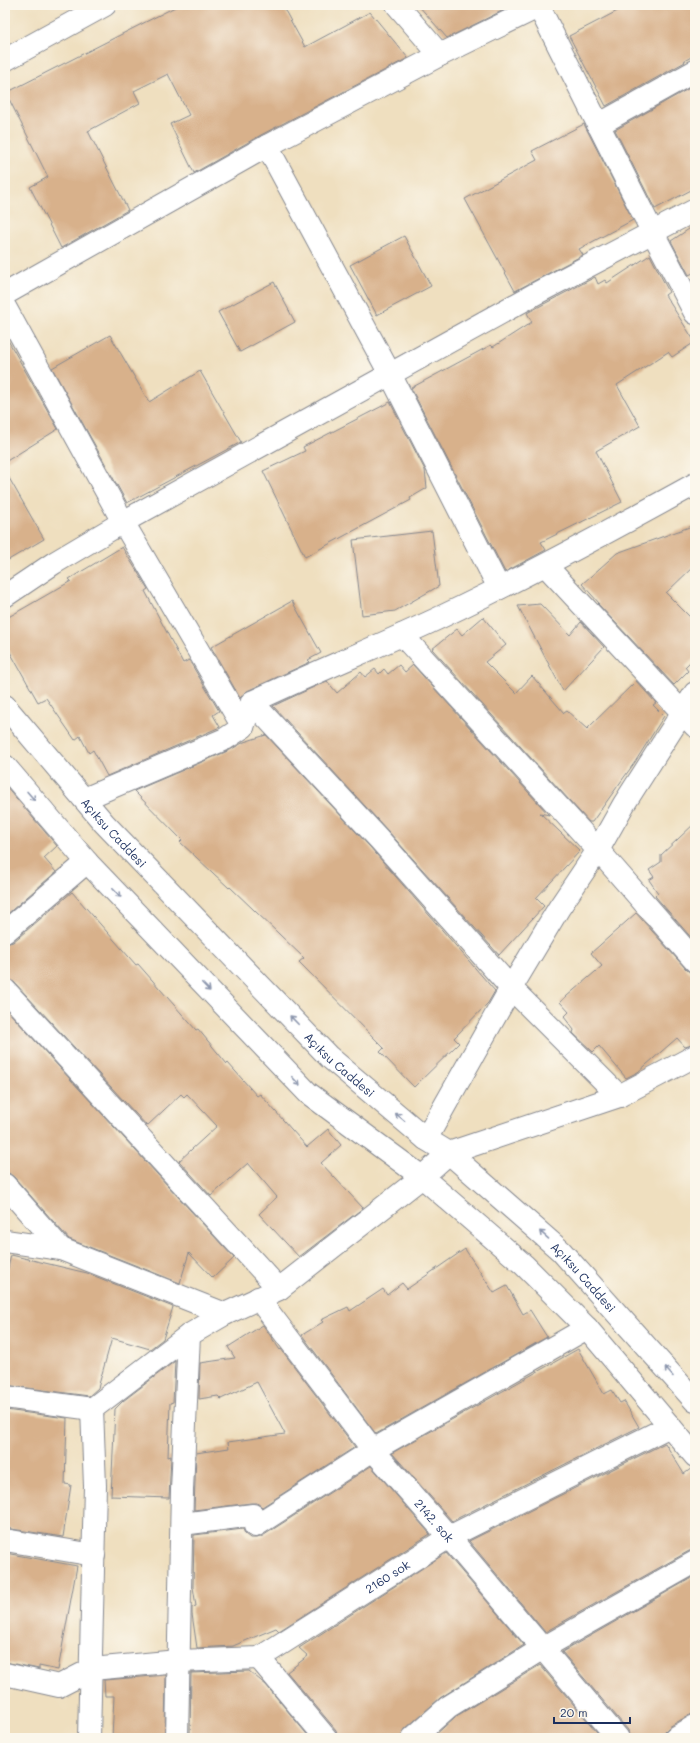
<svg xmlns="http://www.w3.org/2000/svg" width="700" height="1743" font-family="Mali,sans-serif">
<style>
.building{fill:#d8b18b}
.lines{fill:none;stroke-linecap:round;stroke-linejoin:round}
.street-casing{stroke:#85878e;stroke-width:24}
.secondary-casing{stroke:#85878e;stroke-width:24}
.street{stroke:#fff;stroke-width:22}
.secondary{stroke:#fff;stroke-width:22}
.oneway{stroke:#8d97ae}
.labels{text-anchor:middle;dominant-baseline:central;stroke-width:4;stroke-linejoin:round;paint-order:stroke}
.street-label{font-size:12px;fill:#1b2f5e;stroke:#fbf7ec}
</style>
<rect width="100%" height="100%" fill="#fbf7ec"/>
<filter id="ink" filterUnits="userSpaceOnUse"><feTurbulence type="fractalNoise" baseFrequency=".025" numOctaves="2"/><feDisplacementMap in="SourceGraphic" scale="8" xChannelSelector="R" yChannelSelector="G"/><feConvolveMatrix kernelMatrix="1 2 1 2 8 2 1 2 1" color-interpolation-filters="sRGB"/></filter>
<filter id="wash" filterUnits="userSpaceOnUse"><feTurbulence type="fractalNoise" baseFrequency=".012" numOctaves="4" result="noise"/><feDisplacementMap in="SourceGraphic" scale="16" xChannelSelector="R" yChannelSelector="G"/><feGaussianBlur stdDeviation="0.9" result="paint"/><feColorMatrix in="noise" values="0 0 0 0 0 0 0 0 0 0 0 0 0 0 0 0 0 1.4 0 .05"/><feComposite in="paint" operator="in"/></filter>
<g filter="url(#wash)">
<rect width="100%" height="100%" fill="#efdfbf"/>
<g id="blocks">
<!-- building -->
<g class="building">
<polygon points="179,5 282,5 305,47 370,12 408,58 261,135 194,173 170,124 189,115 168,74 134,91 140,103 88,131 128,210 61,248 30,187 48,177 6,93"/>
<polygon points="418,5 514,5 447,38"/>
<polygon points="629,5 695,5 695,55 684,61 685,62 606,106 569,36"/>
<polygon points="695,85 695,188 655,209 615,130"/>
<polygon points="584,124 633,220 579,249 583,255 515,291 465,199 537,160 532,151"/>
<polygon points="695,225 695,272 689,275 671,241"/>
<polygon points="404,236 431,286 377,315 350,265"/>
<polygon points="650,255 669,292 665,295 695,342 672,357 668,352 617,385 640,426 596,451 622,502 541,542 546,550 505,572 411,388 491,345 493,347 532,322 527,313 595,277 598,284 605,280 607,283"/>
<polygon points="274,282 295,322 240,352 218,312"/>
<polygon points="5,335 58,429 5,462"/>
<polygon points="110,335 149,402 200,371 241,442 127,503 52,368"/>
<polygon points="390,402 425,470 427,488 410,498 411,500 305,557 263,471 305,451 303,447"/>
<polygon points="5,471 44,539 5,562"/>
<polygon points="695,525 695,565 666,593 695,622 695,657 685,667 688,671 674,685 598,604 599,603 582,584 617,553"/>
<polygon points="432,531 439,586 395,611 362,615 353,540"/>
<polygon points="122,547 148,589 145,591 183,663 189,660 219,711 213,715 220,727 107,776 93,750 89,753 80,736 75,740 46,698 38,702 5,643 5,619 71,581 69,579"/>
<polygon points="292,601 321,653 308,660 310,662 247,691 240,698 211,647"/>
<polygon points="540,604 570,635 581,622 604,647 563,691 518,606"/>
<polygon points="483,617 506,645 485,662 516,693 532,676 564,713 567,711 587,729 636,681 656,703 653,705 664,716 635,762 592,822 589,822 432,649 457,629 462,635"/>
<polygon points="399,665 405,672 413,665 549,815 540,813 580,851 536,898 544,906 499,955 388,831 273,706 327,681 337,693 361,672 365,677 375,669 379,674 384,669 388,674"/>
<polygon points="266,735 370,847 495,991 488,1003 454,1038 459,1043 414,1087 380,1052 384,1048 299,962 304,958 230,887 229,888 180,842 182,840 134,791 230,750 244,742"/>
<polygon points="5,785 57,846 44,858 56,872 5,916"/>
<polygon points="695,823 695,942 655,896 658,893 649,880 654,877 649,870 661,862 661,855"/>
<polygon points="72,892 136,965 138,964 196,1030 198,1029 227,1064 228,1063 257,1096 260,1094 307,1147 328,1129 341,1145 321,1163 363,1208 299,1257 259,1214 277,1197 248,1163 211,1196 179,1161 217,1126 187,1094 184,1097 181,1094 147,1126 14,982 5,978 5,944 13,942"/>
<polygon points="636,913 686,969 691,973 695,973 695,1044 685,1047 677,1038 638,1072 626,1078 599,1046 593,1052 573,1033 574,1030 564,1017 569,1012 560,1002 602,966 591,953"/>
<polygon points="5,1008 234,1258 213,1278 189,1253 180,1283 69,1239 14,1177 9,1173 5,1173"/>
<polygon points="465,1249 494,1293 507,1286 523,1314 530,1310 547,1337 376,1434 302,1335 323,1322 321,1320 348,1307 350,1311 383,1289 387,1295 402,1283 407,1289"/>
<polygon points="11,1255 87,1273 173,1307 163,1339 150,1349 112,1338 98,1388 89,1396 5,1385 5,1281"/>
<polygon points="263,1325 280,1350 281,1349 355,1447 262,1507 257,1503 251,1503 194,1510 196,1453 229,1448 228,1442 285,1434 257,1382 221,1399 218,1396 199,1399 200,1363 235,1358 228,1347"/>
<polygon points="578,1349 604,1394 612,1390 620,1403 624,1401 639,1427 452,1521 392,1453"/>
<polygon points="175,1361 173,1402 170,1403 168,1457 171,1456 169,1498 111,1496 115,1409 123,1401"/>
<polygon points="5,1410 67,1418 65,1484 71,1485 63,1537 5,1528"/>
<polygon points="665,1443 684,1474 692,1468 695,1468 695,1550 689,1551 545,1632 469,1541"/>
<polygon points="371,1466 430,1534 279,1631 276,1628 233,1646 197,1648 192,1614 192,1607 196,1606 193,1587 194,1535 243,1529 245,1534 250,1538 256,1538 261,1537"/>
<polygon points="5,1553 77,1566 58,1670 39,1666 39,1669 5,1662"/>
<polygon points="446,1553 524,1645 440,1698 405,1729 401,1738 338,1738 336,1730 287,1672 308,1656 299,1648"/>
<polygon points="695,1576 695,1714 689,1715 669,1727 664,1732 663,1738 630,1738 628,1730 562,1652"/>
<polygon points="540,1665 602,1738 432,1738 455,1717"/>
<polygon points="249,1671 266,1685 310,1738 190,1738 191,1673"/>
<polygon points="166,1675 165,1738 112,1738 114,1696 105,1696 104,1680"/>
</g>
</g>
</g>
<g filter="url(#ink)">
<use href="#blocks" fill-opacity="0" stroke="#85878e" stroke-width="1"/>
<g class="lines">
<!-- street casing -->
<g class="street-casing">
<g id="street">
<polyline points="397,5 440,55"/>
<polyline points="539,7 653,233 695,313"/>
<polyline points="5,60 105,5"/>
<polyline points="598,125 695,71"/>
<polyline points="267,146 390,374 499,588"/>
<polyline points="5,294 267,146 440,55 542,5"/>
<polyline points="5,307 123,522 243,727"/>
<polyline points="546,566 695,726"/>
<polyline points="5,596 54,563 123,522 535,294 695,210"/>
<polyline points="402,635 598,850 695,961"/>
<polyline points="252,702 379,839 511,988 619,1096"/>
<path d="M84,799L225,739L243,727L252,702C315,672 380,646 443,616C529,575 612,530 695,484"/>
<polyline points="5,932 87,862"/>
<polyline points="5,990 279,1289"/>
<polyline points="426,1139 511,988 559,908 598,850 624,804 695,693"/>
<polyline points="5,1185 61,1249"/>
<polyline points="5,1241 61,1249 225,1314"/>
<path id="s1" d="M258,1298L373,1450L449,1537L618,1738"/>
<polyline points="5,1397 92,1409"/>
<polyline points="182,1524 253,1515 255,1526 373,1450 587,1328"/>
<polyline points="5,1540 94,1555"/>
<polyline points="259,1658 326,1738"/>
<path id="s2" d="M5,1674L59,1686L92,1669L178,1661L259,1658L449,1537L670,1426"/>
<polyline points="89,1738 95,1486 92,1409 189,1335 225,1314 279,1289 422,1177 449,1153 619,1096 695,1056"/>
<polyline points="177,1738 182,1490 189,1335"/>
<polyline points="413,1738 448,1707 543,1648 695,1562"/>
<polyline points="675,1738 695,1726"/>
</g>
</g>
<!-- secondary casing -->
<g class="secondary-casing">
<g id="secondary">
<path id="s3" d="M5,706L104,823L329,1057L426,1139L449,1153L561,1251L695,1401"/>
<polyline points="5,766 87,862 308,1093 422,1177 524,1265 587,1328 695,1456"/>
</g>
</g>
<!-- street -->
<use href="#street" class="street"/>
<!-- secondary -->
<use href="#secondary" class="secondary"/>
</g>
<!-- one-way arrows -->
<defs><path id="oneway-shaft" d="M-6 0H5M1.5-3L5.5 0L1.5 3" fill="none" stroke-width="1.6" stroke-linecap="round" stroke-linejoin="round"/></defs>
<g class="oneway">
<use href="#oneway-shaft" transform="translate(31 796) rotate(49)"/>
<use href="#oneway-shaft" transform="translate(117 893) rotate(46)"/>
<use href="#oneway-shaft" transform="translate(206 987) rotate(46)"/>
<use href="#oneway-shaft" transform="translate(294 1020) rotate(-134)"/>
<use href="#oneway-shaft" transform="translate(296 1081) rotate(46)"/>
<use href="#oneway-shaft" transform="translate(400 1117) rotate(-140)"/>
<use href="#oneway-shaft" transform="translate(544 1235) rotate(-139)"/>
<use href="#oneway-shaft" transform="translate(669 1372) rotate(-132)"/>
</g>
</g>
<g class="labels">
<!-- street labels -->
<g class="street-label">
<text stroke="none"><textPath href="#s3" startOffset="167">Açıksu Caddesi</textPath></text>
<text stroke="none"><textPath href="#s3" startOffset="491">Açıksu Caddesi</textPath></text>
<text stroke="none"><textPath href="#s3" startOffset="815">Açıksu Caddesi</textPath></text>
<text stroke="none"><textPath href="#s1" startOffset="284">2142. sok</textPath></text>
<text stroke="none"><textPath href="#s2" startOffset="412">2160 sok</textPath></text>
</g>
</g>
<!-- margin -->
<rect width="700" height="1743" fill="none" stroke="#fbf7ec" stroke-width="20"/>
<!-- scale -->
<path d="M554 1717v6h76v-6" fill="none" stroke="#1b2f5e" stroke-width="2"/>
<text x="560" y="1717" font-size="12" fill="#1b2f5e" stroke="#fbf7ec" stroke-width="3" paint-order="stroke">20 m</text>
</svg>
